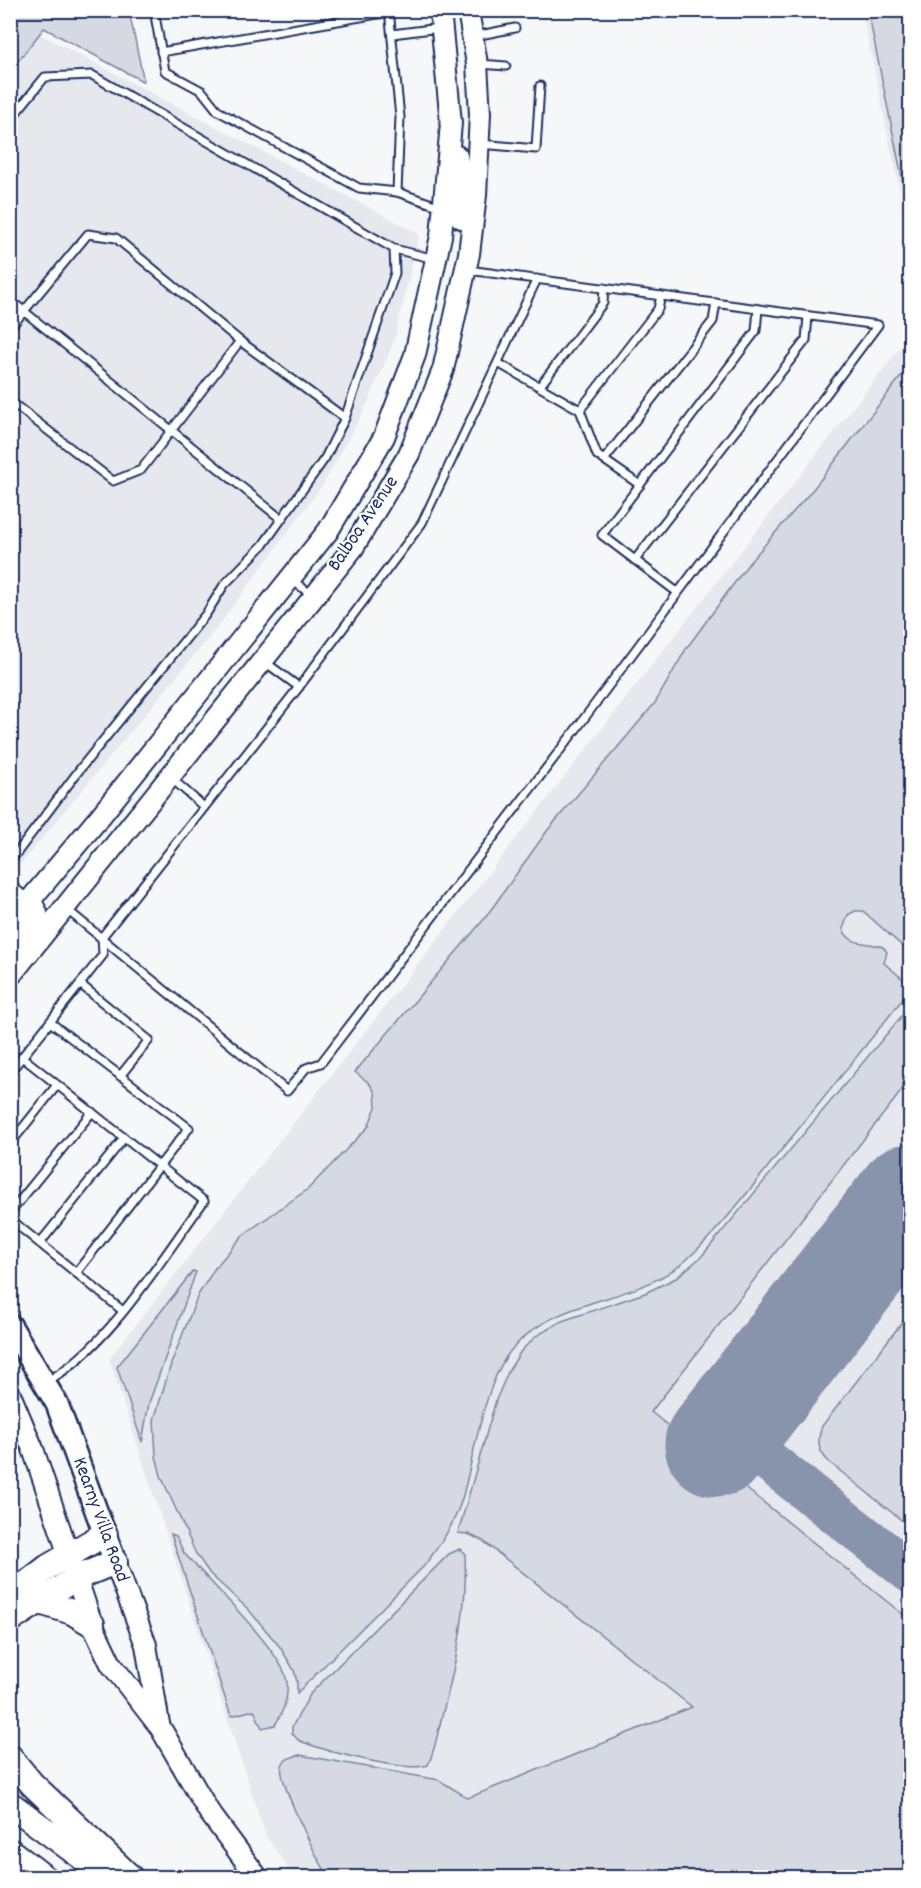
<svg xmlns="http://www.w3.org/2000/svg" width="921" height="1888" font-family="Dekko,sans-serif">
<style>
.built{fill:#e6e8ee}
.green{fill:#d6d9e2;stroke:#7884a0;stroke-width:1.5}
.lines{fill:none;stroke-linecap:round;stroke-linejoin:round}
.taxiway{stroke:#8893ac;stroke-width:42}
.runway{stroke:#8893ac;stroke-width:105}
.service-casing{stroke:#1b2f5e;stroke-width:11}
.secondary-casing{stroke:#1b2f5e;stroke-width:24}
.primary-casing{stroke:#1b2f5e;stroke-width:26}
.motorway-casing{stroke:#1b2f5e;stroke-width:28}
.service{stroke:#fff;stroke-width:7}
.secondary{stroke:#fff;stroke-width:20}
.primary{stroke:#fff;stroke-width:21}
.motorway{stroke:#fff;stroke-width:24}
.labels{text-anchor:middle;dominant-baseline:central;stroke-width:4.5;stroke-linejoin:round;paint-order:stroke}
.street-label{font-size:20px;fill:#1b2f5e;stroke:#fff}
</style>
<rect width="100%" height="100%" fill="#f6f7f9"/>
<filter id="ink" filterUnits="userSpaceOnUse"><feTurbulence type="fractalNoise" baseFrequency=".0167" numOctaves="2"/><feDisplacementMap in="SourceGraphic" scale="12" xChannelSelector="R" yChannelSelector="G"/><feConvolveMatrix kernelMatrix="1 2 1 2 8 2 1 2 1" color-interpolation-filters="sRGB"/></filter>
<g filter="url(#ink)">
<!-- built -->
<g class="built">
<polygon points="862,11 910,11 910,240 910,239"/>
<polygon points="40,34 419,234 394,341 368,403 322,486 216,629 11,876 10,71"/>
<polygon points="910,335 910,1877 295,1877 266,1837 109,1359"/>
</g>
<!-- green -->
<g class="green">
<polygon points="11,10 129,11 144,82 44,28 11,70"/>
<polygon points="868,11 909,11 910,217"/>
<path d="M910,365V953L863,911H855L848,915L843,929C850,947 867,941 883,947L887,952L884,963L910,985V990C867,1044 823,1099 779,1153C749,1190 720,1230 684,1262C634,1304 557,1296 512,1349C484,1382 474,1457 462,1499C454,1525 440,1545 424,1566L297,1693V1682L294,1670L280,1647L248,1609L210,1574L196,1554L161,1476L156,1456L154,1420L171,1364L198,1295L215,1268L243,1235L308,1189L368,1127L376,1107L375,1092L369,1083L355,1072L485,918L547,831L655,703L686,649L749,563L814,488Z"/>
<path d="M910,1006V1080L651,1412L910,1620V1877H329C319,1862 277,1781 282,1766C284,1758 293,1757 300,1755L439,1780L468,1798L692,1707L483,1541L468,1534L458,1533L496,1400L509,1370L521,1351L536,1336L562,1321L645,1293L676,1278L701,1257Z"/>
<polygon points="193,1271 196,1272 149,1403 142,1442 117,1367"/>
<path d="M910,1312V1527L829,1462C817,1450 817,1441 822,1426Z"/>
<path d="M171,1534L176,1536L184,1553C207,1579 278,1648 286,1677C290,1695 284,1710 275,1725L262,1728L254,1710L231,1716Z"/>
<path d="M460,1549L465,1554C468,1608 456,1663 442,1716C438,1732 435,1750 428,1765C406,1773 321,1750 298,1740L292,1733V1727L311,1693L449,1554Z"/>
</g>
<g class="lines">
<!-- taxiway -->
<polyline class="taxiway" points="728,1429 910,1572"/>
<!-- runway -->
<polyline class="runway" points="717,1444 910,1196"/>
<!-- service casing -->
<g class="service-casing">
<g id="service">
<polyline points="154,10 165,71 202,91 218,111 359,188 397,192"/>
<polyline points="389,10 400,117 397,192 441,207"/>
<polyline points="392,34 440,28"/>
<polyline points="475,36 515,28"/>
<polyline points="161,52 389,12"/>
<polyline points="480,64 506,66"/>
<polyline points="10,120 45,77 92,75 394,249 395,273 345,418"/>
<polyline points="480,144 536,149 540,86"/>
<polyline points="394,249 435,259"/>
<polyline points="10,300 280,518"/>
<polyline points="10,328 88,234 116,238 240,341"/>
<polyline points="498,363 580,410 597,455 640,485"/>
<polyline points="540,386 603,303 604,288"/>
<polyline points="10,401 113,481 141,470 240,341 345,418 325,458 263,545 224,585 206,614 80,769 10,862"/>
<polyline points="580,410 658,309 661,296"/>
<polyline points="604,460 713,321 716,303"/>
<polyline points="635,560 806,340 808,316"/>
<polyline points="292,580 312,595"/>
<polyline points="677,592 602,535 756,331 758,309"/>
<polyline points="265,662 299,687"/>
<polyline points="170,777 204,807"/>
<polyline points="10,884 29,900"/>
<polyline points="65,908 287,1091 306,1068 321,1063 577,728 878,325 468,270"/>
<polyline points="80,984 103,955 102,937 299,687 422,523 537,279"/>
<polyline points="50,1022 80,984 149,1040 120,1076"/>
<polyline points="22,1057 50,1022 189,1128 76,1273"/>
<path d="M10,1072L22,1057L204,1201C161,1259 109,1347 46,1382"/>
<polyline points="10,1144 57,1085"/>
<polyline points="10,1213 92,1112"/>
<polyline points="10,1219 123,1311"/>
<polyline points="40,1243 124,1138"/>
</g>
</g>
<!-- secondary casing -->
<g class="secondary-casing">
<g id="secondary">
<polyline points="457,156 464,200 461,218"/>
<polyline points="10,924 98,819 328,531 384,437 415,355 441,236 451,123 440,10"/>
<polyline points="10,960 37,913 31,901"/>
<polyline points="10,976 353,548 409,454 443,370 469,254 476,195 480,114 477,64 468,10"/>
<polyline points="10,1394 33,1449 92,1624 111,1664 160,1727 209,1812 258,1878"/>
<polyline points="115,1562 146,1645 159,1724"/>
</g>
</g>
<!-- primary casing -->
<g class="primary-casing">
<polyline id="primary" points="10,1325 57,1404 115,1562"/>
</g>
<!-- motorway casing -->
<g class="motorway-casing">
<g id="motorway">
<polyline points="10,1596 48,1567 105,1534"/>
<polyline points="40,1602 72,1612 92,1624"/>
<polyline points="10,1620 76,1578 115,1562"/>
<polyline points="10,1757 32,1784 131,1878"/>
<polyline points="10,1804 110,1878"/>
<polyline points="10,1851 45,1878"/>
</g>
</g>
<!-- service -->
<use href="#service" class="service"/>
<!-- secondary -->
<use href="#secondary" class="secondary"/>
<!-- primary -->
<use href="#primary" class="primary"/>
<!-- motorway -->
<use href="#motorway" class="motorway"/>
</g>
</g>
<g class="labels">
<!-- street labels -->
<g class="street-label">
<text transform="translate(364 524) rotate(-56)">Balboa Avenue</text>
<text transform="translate(100 1520) rotate(70)">Kearny Villa Road</text>
</g>
</g>
<!-- margin -->
<rect width="921" height="1888" fill="none" stroke="#fff" stroke-width="36"/>
<rect x="18" y="18" width="885" height="1852" fill="none" stroke="#1b2f5e" stroke-width="2" filter="url(#ink)"/>
</svg>
